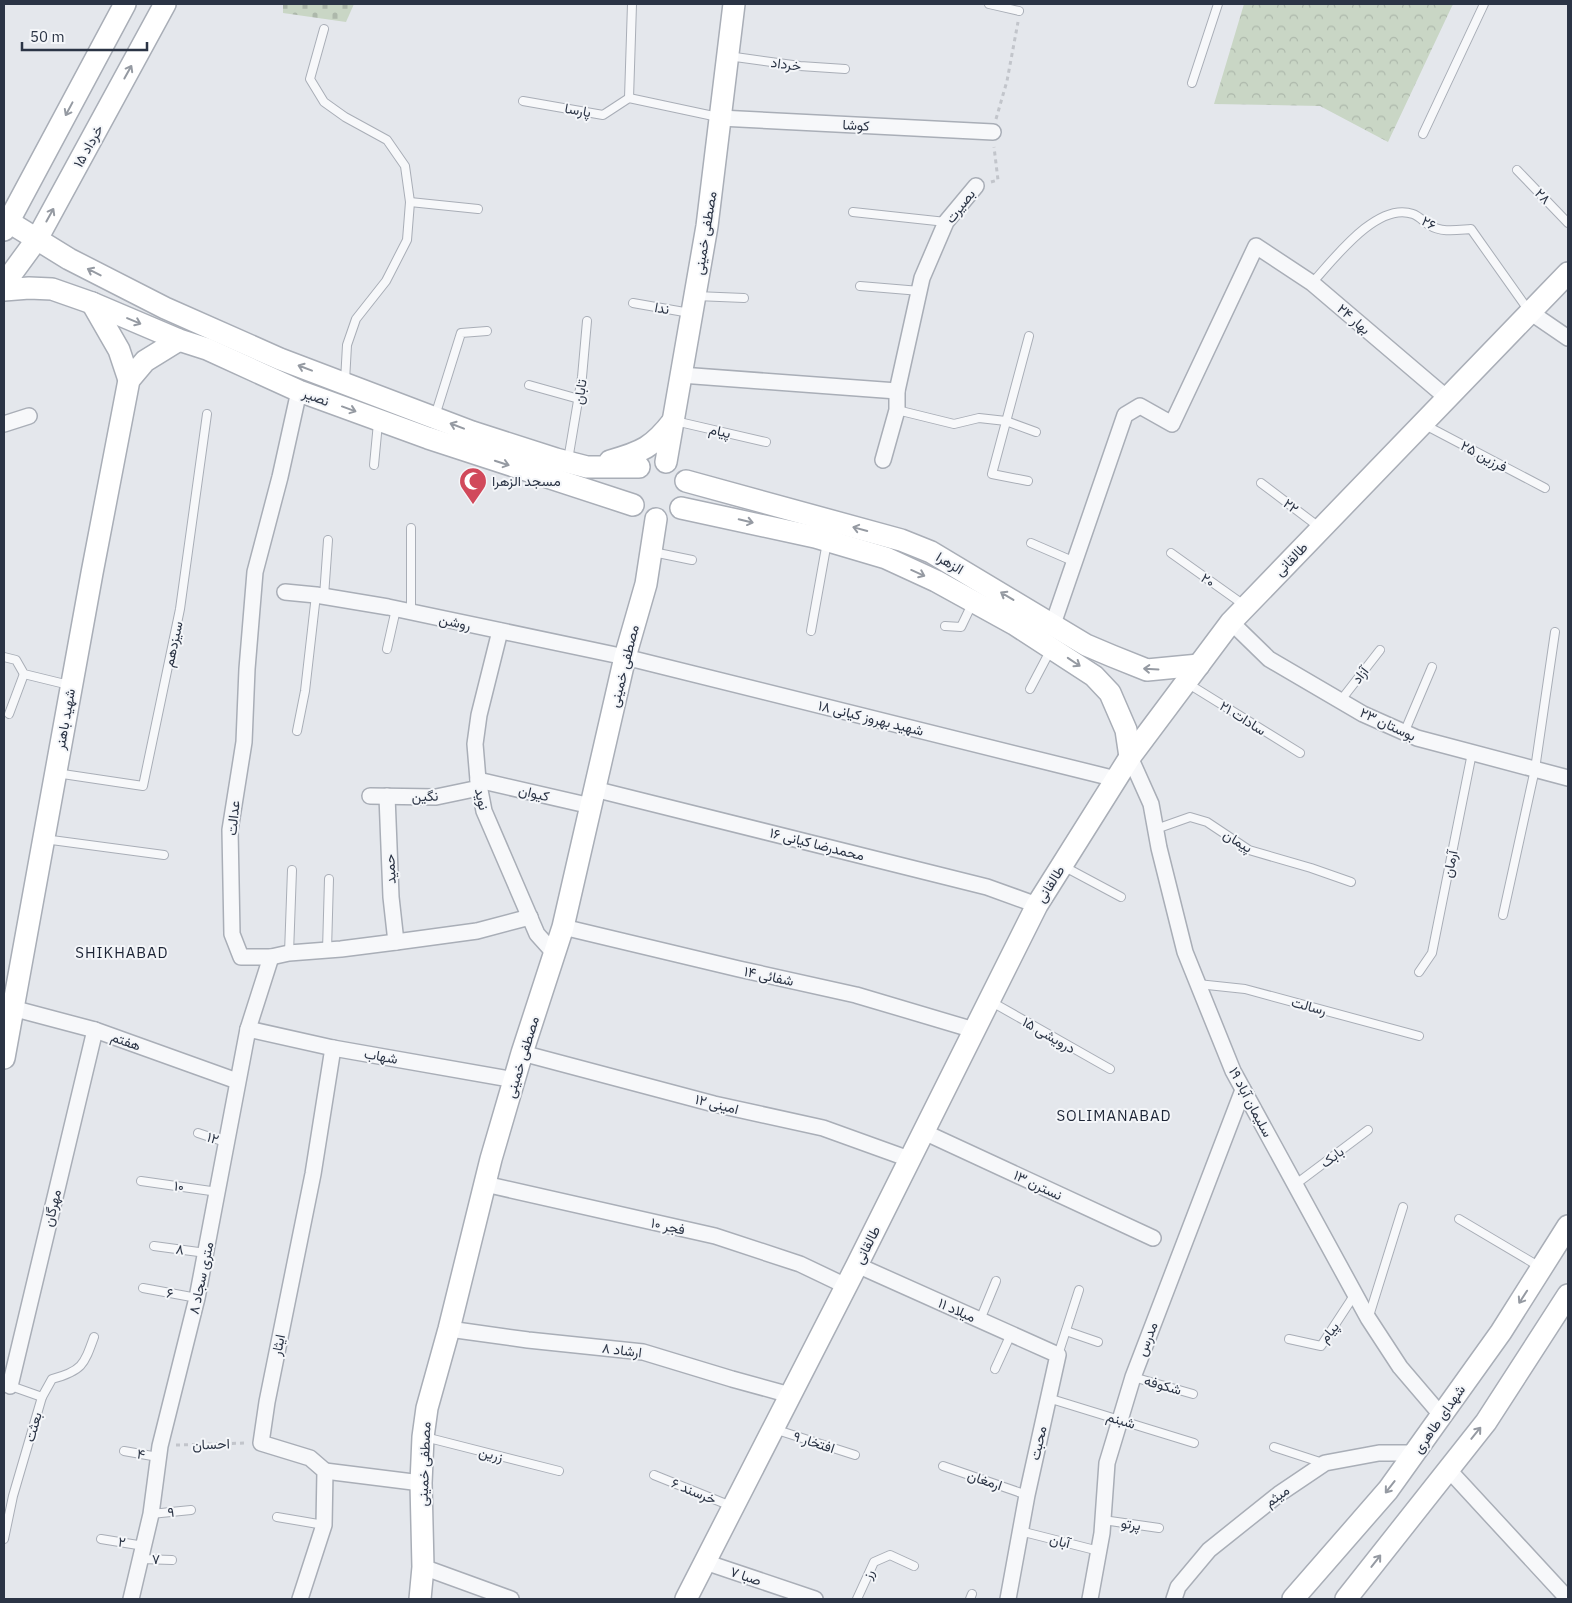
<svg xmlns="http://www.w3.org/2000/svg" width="1572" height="1603" font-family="'IBM Plex Sans',Vazirmatn,sans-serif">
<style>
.forest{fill:url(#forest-crowns)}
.cemetery{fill:url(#cemetery-stones)}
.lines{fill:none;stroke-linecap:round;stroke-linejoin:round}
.lane-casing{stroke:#a9aeb7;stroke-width:10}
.street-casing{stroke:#a9aeb7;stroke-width:18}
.secondary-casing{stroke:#a9aeb7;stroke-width:24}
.path{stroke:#c2c5cb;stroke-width:3;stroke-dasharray:4 4;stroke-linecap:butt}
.lane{stroke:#f7f8fa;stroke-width:8}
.street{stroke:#f7f8fa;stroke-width:15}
.secondary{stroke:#fff;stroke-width:21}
.oneway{stroke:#959aa2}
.labels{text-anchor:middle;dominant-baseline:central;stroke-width:4;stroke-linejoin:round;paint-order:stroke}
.street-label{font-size:14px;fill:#2b3445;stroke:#f4f6f9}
.poi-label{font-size:14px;fill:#2b3445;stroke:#f4f6f9;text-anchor:start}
.neighbourhood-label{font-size:15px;letter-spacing:1px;fill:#1d2536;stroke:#f4f6f9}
</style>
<defs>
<pattern id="forest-crowns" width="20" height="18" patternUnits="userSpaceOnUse" patternTransform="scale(1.25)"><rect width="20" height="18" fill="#c9d6c5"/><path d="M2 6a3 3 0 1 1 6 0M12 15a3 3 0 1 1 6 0" fill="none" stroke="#adb8ab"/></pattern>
<pattern id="cemetery-stones" width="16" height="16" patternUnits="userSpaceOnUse" patternTransform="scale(1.25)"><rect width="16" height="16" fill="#c9d6c5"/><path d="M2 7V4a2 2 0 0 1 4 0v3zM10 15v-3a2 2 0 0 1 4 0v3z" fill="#adb8ab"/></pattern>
</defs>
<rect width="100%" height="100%" fill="#e4e7ec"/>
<!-- forest -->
<polygon class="forest" points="1244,4 1453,4 1388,142 1320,106 1214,104"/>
<!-- cemetery -->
<polygon class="cemetery" points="283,4 354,4 346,22 283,13"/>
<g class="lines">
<!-- lane casing -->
<g class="lane-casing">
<g id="lane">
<polyline points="989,4 1019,11"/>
<polyline points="324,29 310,79 324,102 345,117 387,140 405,166 410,202 407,240 386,281 356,319 347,345 345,381"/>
<polyline points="728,56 800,66 845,69"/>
<polyline points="1192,83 1218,4"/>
<polyline points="629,98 632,4"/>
<polyline points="523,101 603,115 629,98 718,117"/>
<polyline points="1423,134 1484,4"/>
<polyline points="1517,170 1568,223"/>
<polyline points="410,202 478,209"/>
<polyline points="853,212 946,222"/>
<path d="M1312,283C1334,259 1377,201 1413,214C1419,216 1424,222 1429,225C1442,233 1457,230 1471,229L1529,311"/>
<polyline points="860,286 920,291"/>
<polyline points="696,296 744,298"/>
<polyline points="633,303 690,313"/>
<polyline points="529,385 579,399"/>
<polyline points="897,410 954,424 979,418 1006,421 1036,432"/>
<polyline points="435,416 461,333 487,331"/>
<polyline points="675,421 766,442"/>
<polyline points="1425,425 1545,488"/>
<polyline points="568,460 582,377 587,321"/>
<polyline points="374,465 378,423"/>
<polyline points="1028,481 992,474 1029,336"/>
<polyline points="1261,483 1319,527"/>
<polyline points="1031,543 1075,562"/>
<polyline points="653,552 692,560"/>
<polyline points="1171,553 1244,605"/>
<polyline points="324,596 328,540"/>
<polyline points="411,612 411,528"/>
<polyline points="945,626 961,627 973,602"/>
<polyline points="811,631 827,542"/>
<polyline points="387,649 396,609"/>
<polyline points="4,657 16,660 24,674 69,685"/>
<polyline points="1187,683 1300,753"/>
<polyline points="1030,689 1050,651"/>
<polyline points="1341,700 1380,650"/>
<polyline points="9,714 24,674"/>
<polyline points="297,731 305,691 316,595"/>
<polyline points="1404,733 1432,667"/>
<polyline points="56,773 143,786 180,609 207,414"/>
<polyline points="1156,829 1190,817 1207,822 1249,850 1311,868 1351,882"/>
<polyline points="44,839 164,855"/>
<polyline points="1063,866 1121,897"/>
<polyline points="1503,915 1535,769 1555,632"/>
<polyline points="327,950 329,879"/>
<polyline points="289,953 292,870"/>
<polyline points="1419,972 1432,953 1472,753"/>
<polyline points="1198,984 1245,989 1419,1036"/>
<polyline points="990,1001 1110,1069"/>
<polyline points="198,1133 228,1143"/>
<polyline points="141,1181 218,1192"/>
<polyline points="1296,1184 1368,1130"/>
<polyline points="1459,1219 1540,1267"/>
<polyline points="154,1246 206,1253"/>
<polyline points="143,1288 197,1298"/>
<polyline points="1369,1316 1403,1207"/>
<polyline points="980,1320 996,1281"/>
<polyline points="1066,1331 1098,1342"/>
<polyline points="1289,1339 1321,1346 1355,1294"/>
<polyline points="1058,1355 1079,1290"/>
<polyline points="995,1369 1011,1334"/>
<polyline points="1133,1377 1193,1394"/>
<polyline points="8,1385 42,1397"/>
<polyline points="1048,1398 1194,1443"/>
<polyline points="774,1429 855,1455"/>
<polyline points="425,1437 559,1471"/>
<polyline points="1274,1447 1323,1463"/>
<polyline points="124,1451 158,1457"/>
<polyline points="943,1466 1027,1495"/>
<polyline points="654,1475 731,1506"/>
<polyline points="151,1514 191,1510"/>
<polyline points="277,1517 324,1525"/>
<polyline points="1103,1520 1159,1528"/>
<polyline points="1020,1531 1099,1551"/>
<path d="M4,1539L13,1496L42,1397L52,1379C82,1371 84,1365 94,1337"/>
<polyline points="101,1539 144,1546"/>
<polyline points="141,1559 172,1560"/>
<polyline points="857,1599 874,1562 890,1555 914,1566"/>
<polyline points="970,1599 972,1594"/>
</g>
</g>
<!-- street casing -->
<g class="street-casing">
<g id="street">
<polyline points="720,118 993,132"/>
<polyline points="1530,312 1568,338"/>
<polyline points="681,375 897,391"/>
<polyline points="299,391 280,477 255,572 247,669 244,742 230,830 232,934 241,957 271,957 289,953 341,949 396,942 477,931 530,917"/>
<polyline points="4,424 29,416"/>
<polyline points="883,460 897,410 897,391 922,278 946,222 976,186"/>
<polyline points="285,592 316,595 388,607 625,657 1116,779"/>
<polyline points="1231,622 1269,659 1363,714 1417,738 1568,778"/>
<polyline points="1053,624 1125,415 1140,406 1172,424 1256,246 1312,283 1447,398"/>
<polyline points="500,631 479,715 475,744 478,780 484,811 537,934 554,953"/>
<polyline points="1130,757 1151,804 1159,848 1185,952 1233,1071 1368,1318 1400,1367 1441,1415"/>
<polyline points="478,780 591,806"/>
<polyline points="594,789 987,887 1037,905"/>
<polyline points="370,796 436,797 479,788"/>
<polyline points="387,796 391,897 396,942"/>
<polyline points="563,927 739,969 856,995 974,1030"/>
<polyline points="12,1008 95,1030 237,1081"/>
<polyline points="248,1029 333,1048 515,1080"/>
<polyline points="522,1053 714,1104 823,1128 909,1159"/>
<polyline points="924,1132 1153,1238"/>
<polyline points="485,1184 715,1236 800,1264 846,1286"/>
<polyline points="857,1265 1058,1355 1027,1495 1008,1599"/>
<polyline points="449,1329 528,1340 643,1352 732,1379 790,1395"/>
<polyline points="10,1386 95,1030"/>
<polyline points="1448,1469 1568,1599"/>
<polyline points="325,1471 421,1483"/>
<polyline points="705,1562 815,1599"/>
<polyline points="423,1567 511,1599"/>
<polyline points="131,1599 151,1514 160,1446 197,1298 248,1029 271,957"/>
<polyline points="300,1599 324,1525 325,1471 310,1458 261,1443 267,1402 313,1174 333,1048"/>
<polyline points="1090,1599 1102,1533 1107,1463 1133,1377 1243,1090"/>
<polyline points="1174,1599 1178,1587 1209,1550 1279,1494 1325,1463 1379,1453 1414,1453"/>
</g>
</g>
<!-- secondary casing -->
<g class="secondary-casing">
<g id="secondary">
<polyline points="9,222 69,259 165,308 280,359 472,432 556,459 587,467 639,467"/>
<polyline points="4,230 125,4"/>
<polyline points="4,284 37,239 165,4"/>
<polyline points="4,290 29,288 52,289 92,303 179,340 207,349 299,391 428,438 633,505"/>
<polyline points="92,303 119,350 129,380"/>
<path d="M610,461C642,452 653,447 673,421"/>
<polyline points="666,462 707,226 734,4"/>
<polyline points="686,481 901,540 931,552 1086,645 1112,656 1147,670 1199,665"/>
<polyline points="681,508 815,537 886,558 936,581 1014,624 1094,676 1110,693 1126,730 1130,757"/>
<polyline points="4,1058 92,573 129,380 145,361 179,340"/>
<polyline points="420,1599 423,1567 421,1483 423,1437 427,1408 449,1329 491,1159 522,1053 563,927 625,657 646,584 656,519"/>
<polyline points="686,1599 857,1265 1037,905 1130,757 1231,622 1568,273"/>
<polyline points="1293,1599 1388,1490 1501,1332 1568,1226"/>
<polyline points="1346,1599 1486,1422 1568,1295"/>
</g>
</g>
<!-- path -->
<g class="path">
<polyline points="996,119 1007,81 1018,22"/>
<polyline points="991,182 998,180 994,147"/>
<polyline points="176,1445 247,1443"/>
</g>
<!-- lane -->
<use href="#lane" class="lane"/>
<!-- street -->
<use href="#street" class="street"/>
<!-- secondary -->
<use href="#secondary" class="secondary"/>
</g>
<!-- one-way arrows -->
<defs><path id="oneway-shaft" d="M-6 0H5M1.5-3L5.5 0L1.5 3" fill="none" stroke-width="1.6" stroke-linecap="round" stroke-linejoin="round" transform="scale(1.25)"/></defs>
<g class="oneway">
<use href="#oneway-shaft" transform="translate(128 72) rotate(-61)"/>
<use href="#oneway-shaft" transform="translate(69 109) rotate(118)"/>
<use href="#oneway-shaft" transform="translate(50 215) rotate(-61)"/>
<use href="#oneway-shaft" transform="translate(94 272) rotate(-153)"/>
<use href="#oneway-shaft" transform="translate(134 321) rotate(23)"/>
<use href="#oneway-shaft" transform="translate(305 368) rotate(-159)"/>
<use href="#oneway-shaft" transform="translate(349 409) rotate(20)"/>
<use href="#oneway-shaft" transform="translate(457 426) rotate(-159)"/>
<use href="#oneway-shaft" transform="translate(502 463) rotate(18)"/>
<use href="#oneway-shaft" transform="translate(746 521) rotate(13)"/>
<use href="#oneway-shaft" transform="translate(860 529) rotate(-165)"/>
<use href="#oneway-shaft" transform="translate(918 573) rotate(24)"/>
<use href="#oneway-shaft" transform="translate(1007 596) rotate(-149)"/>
<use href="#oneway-shaft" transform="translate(1074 662) rotate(34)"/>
<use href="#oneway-shaft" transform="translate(1151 669) rotate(-177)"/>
<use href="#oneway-shaft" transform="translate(1523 1297) rotate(123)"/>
<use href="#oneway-shaft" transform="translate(1476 1433) rotate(-51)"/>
<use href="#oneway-shaft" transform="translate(1390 1487) rotate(128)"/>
<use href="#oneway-shaft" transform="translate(1376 1561) rotate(-52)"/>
</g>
<!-- icons -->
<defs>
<g id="mosque-pin" transform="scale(1.4375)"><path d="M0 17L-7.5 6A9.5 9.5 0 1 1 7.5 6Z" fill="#d1495b" stroke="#f4f6f9"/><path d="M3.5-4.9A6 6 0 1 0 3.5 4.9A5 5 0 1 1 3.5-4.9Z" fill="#fff"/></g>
</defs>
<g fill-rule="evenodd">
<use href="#mosque-pin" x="473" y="481"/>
</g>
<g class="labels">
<!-- street labels -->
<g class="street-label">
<text transform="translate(786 64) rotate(7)">خرداد</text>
<text transform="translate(578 110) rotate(10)">پارسا</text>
<text transform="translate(856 125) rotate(3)">کوشا</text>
<text transform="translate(88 146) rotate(-61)">۱۵ خرداد</text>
<text transform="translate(1543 196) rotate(46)">۲۸</text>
<text transform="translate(960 206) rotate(-52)">بصیرت</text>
<text transform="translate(1429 223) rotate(28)">۲۶</text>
<text transform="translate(705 233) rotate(-81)">مصطفی خمینی</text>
<text transform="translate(662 308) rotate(10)">ندا</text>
<text transform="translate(1354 319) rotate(41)">بهار ۲۴</text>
<text transform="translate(580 392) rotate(-82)">تابان</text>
<text transform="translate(316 397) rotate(20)">نصیر</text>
<text transform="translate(720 431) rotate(13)">پیام</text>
<text transform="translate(1484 456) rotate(28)">فرزین ۲۵</text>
<text transform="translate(1291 506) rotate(37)">۲۲</text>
<text transform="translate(1291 559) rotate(-46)">طالقانی</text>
<text transform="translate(950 563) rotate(31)">الزهرا</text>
<text transform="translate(1208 580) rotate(35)">۲۰</text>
<text transform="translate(455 622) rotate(12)">روشن</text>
<text transform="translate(173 644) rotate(-78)">سیزدهم</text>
<text transform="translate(624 666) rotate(-76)">مصطفی خمینی</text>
<text transform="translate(1360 675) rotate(-52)">آزاد</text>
<text transform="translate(871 718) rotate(14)">شهید بهروز کیانی ۱۸</text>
<text transform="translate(1243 718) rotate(32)">سادات ۲۱</text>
<text transform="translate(65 719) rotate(-80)">شهید باهنر</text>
<text transform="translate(1388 724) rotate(25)">بوستان ۲۳</text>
<text transform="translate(534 793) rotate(13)">کیوان</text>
<text transform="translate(425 796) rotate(-2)">نگین</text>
<text transform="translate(482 799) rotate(77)">نوید</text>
<text transform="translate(233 818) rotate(-84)">عدالت</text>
<text transform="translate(1238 841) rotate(31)">پیمان</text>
<text transform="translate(817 844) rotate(14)">محمدرضا کیانی ۱۶</text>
<text transform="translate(1450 864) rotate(-79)">آرمان</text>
<text transform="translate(390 869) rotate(-93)">حمید</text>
<text transform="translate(1050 884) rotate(-58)">طالقانی</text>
<text transform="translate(769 976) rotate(12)">شفائی ۱۴</text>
<text transform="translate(1309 1006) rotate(15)">رسالت</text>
<text transform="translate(1049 1035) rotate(30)">درویشی ۱۵</text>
<text transform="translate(126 1041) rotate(20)">هفتم</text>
<text transform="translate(381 1056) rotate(10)">شهاب</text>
<text transform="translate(522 1057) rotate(-73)">مصطفی خمینی</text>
<text transform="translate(1251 1102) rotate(62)">سلیمان آباد ۱۹</text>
<text transform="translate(717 1104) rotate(14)">امینی ۱۲</text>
<text transform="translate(213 1138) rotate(18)">۱۲</text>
<text transform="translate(1332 1157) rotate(-37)">بابک</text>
<text transform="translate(1038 1185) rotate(25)">نسترن ۱۳</text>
<text transform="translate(179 1186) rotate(8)">۱۰</text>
<text transform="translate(52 1208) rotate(-77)">مهرگان</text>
<text transform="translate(668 1226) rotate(13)">فجر ۱۰</text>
<text transform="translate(867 1245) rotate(-63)">طالقانی</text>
<text transform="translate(180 1249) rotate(8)">۸</text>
<text transform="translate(201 1278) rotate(-78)">۸ متری سجاد</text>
<text transform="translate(170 1293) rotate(11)">۶</text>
<text transform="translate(957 1310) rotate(24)">میلاد ۱۱</text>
<text transform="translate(1329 1332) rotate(-51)">پیام</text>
<text transform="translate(1147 1339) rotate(-69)">مدرس</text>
<text transform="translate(278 1345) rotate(-78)">ایثار</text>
<text transform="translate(622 1350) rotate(7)">ارشاد ۸</text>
<text transform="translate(1163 1385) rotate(16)">شکوفه</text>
<text transform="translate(1439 1419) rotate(-55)">شهدای طاهری</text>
<text transform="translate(1121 1420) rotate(17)">شبنم</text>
<text transform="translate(33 1427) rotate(-74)">بعثت</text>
<text transform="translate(814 1442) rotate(18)">افتخار ۹</text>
<text transform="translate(1038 1443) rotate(-77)">محبت</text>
<text transform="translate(211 1444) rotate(-2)">احسان</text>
<text transform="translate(141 1454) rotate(10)">۴</text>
<text transform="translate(491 1454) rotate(14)">زرین</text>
<text transform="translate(424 1464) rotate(-88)">مصطفی خمینی</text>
<text transform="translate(985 1480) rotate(19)">ارمغان</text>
<text transform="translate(694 1491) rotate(22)">خرسند ۶</text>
<text transform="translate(1277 1496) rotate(-36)">میثم</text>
<text transform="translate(171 1512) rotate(-5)">۹</text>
<text transform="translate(1131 1524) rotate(9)">پرتو</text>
<text transform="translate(1060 1541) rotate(14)">آبان</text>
<text transform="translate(122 1542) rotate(9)">۲</text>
<text transform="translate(156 1559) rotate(1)">۷</text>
<text transform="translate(868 1574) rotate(-66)">رز</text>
<text transform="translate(746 1576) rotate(19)">صبا ۷</text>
</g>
<!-- poi labels -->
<g class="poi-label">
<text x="492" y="481">مسجد الزهرا</text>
</g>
<!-- neighbourhood labels -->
<g class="neighbourhood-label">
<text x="122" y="952">SHIKHABAD</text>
<text x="1114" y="1115">SOLIMANABAD</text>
</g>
</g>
<!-- border -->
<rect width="1572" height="1603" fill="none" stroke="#2b3445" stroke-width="10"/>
<!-- scale -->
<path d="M22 42v8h125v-8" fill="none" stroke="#2b3445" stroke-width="2.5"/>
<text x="30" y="42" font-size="15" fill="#2b3445" stroke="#f4f6f9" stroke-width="4" paint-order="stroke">50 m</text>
</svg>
